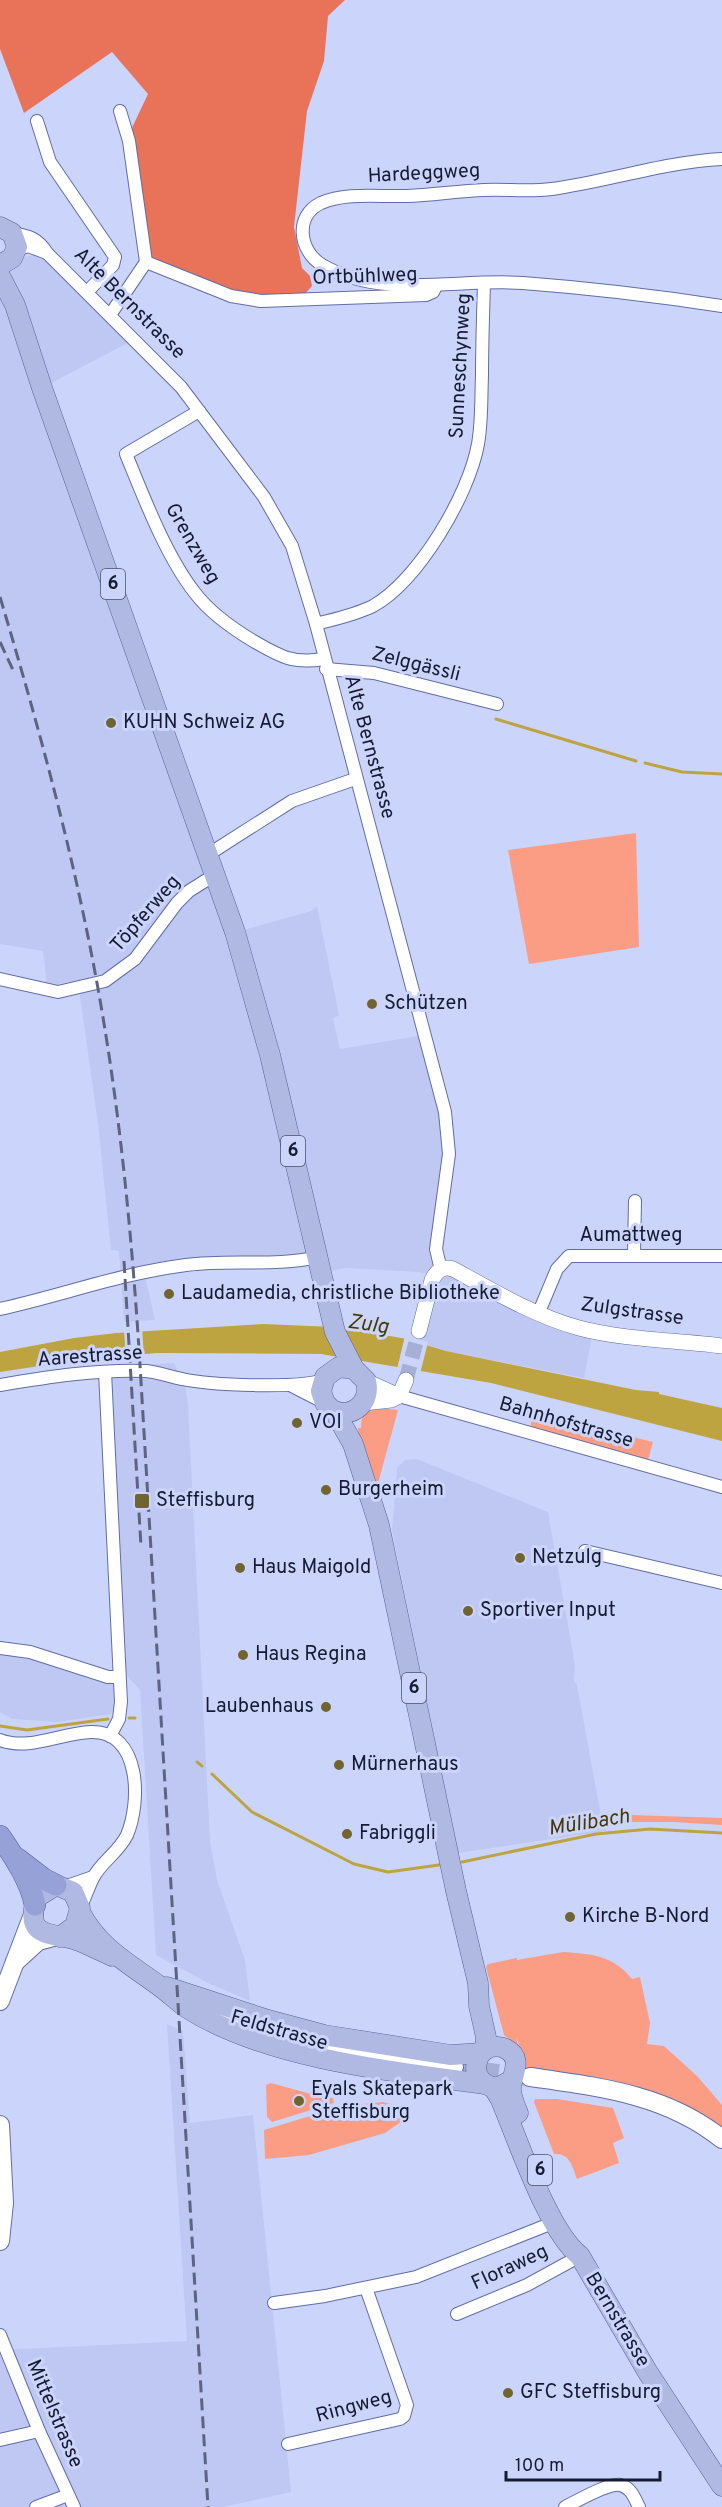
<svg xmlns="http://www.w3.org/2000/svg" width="722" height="2507" font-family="Overpass,sans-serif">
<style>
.built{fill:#bec8f3}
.green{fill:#fb9c85}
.forest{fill:#e87358}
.water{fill:#bea440}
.pier{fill:#cbd5fc}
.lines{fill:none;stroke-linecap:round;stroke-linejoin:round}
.stream{stroke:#bea440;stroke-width:3}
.tertiary-tunnel{stroke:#a7b0d4;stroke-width:15;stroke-dasharray:15 8;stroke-linecap:butt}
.secondary-tunnel{stroke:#a7b0d4;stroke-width:18;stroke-dasharray:18 9;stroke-linecap:butt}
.minor-casing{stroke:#616da7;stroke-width:14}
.tertiary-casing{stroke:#616da7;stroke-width:16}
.secondary-casing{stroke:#616da7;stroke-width:20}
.primary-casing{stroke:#586397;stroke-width:21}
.trunk-casing{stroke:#586397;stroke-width:22}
.minor{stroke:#fff;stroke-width:12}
.tertiary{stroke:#fff;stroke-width:15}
.secondary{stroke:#fff;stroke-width:18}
.primary{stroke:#b0b9e1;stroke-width:20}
.trunk{stroke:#96a2d7;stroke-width:21}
.rail{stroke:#5d6381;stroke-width:3;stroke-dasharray:12 6;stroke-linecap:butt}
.poi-dot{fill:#726431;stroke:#cbd5fc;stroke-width:2}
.labels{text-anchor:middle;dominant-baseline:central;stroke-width:6;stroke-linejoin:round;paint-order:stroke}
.shield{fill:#cbd5fc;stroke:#4c536f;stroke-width:1.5}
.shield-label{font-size:18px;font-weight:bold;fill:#161b32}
.street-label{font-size:20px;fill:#161b32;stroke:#cbd5fc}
.poi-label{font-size:20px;fill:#161b32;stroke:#cbd5fc;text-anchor:start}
.water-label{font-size:21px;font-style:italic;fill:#453800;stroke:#cbd5fc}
</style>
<rect width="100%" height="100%" fill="#cbd5fc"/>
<!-- built -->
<g class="built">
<polygon points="47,253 135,339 42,388 236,932 311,911 317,906 339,1015 333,1019 340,1049 424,1035 445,1112 440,1269 593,1331 584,1378 446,1351 417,1342 434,1275 418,1272 347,1268 321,1272 318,1257 144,1272 155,1320 124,1322 119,1251 111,1250 98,1123 80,996 84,979 47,986 43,951 0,944 0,261"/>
<polygon points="174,1363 185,1385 188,1405 210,1842 217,1880 245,1960 250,2001 208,1983 156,1955 140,1690 119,1667 101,1381 126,1366"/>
<polygon points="417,1459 548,1512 575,1665 574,1681 577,1685 601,1816 607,1821 606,1831 458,1853 392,1531 397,1468 405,1460"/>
<polygon points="0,1651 17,1652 117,1683 114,1709 111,1714 58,1722 12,1719 0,1712"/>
<polygon points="167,2024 183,2031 190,2123 253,2115 291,2492 223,2507 0,2507 0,2350 187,2341"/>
</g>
<!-- green -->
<g class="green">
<polygon points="636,833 639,947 529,964 508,850"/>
<polygon points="381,1408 398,1410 377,1487 359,1440 358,1428 361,1428 362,1415 370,1409"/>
<polygon points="533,1413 653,1442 648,1460 530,1429"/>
<polygon points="601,1814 722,1818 722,1825 673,1822 616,1822 607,1821"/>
<path d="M563,1952C591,1954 613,1955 632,1979L640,1977L650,2023L647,2044L664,2046L697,2076L722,2105V2131L527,2070L516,2036L518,2047L504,2035L486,1967L488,1964L517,1958V1960Z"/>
<polygon points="271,2083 318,2096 333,2098 334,2103 272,2122 267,2117 266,2085"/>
<path d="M535,2099H557L613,2108L624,2138L613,2143L619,2163L577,2179C572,2166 570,2153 554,2154L534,2102Z"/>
<polygon points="383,2102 400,2107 405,2119 385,2133 309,2155 265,2159 264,2130 343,2106"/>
</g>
<!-- forest -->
<polygon class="forest" points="0,0 345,0 328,16 324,61 307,111 294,227 302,268 310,276 312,286 305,294 261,298 232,293 149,259 131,130 148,94 112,52 24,113 0,49"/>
<!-- water -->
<polygon class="water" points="264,1324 333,1327 402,1338 446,1351 636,1390 659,1392 659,1394 722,1408 722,1441 491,1383 321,1354 157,1353 79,1360 0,1372 0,1352 74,1338 116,1333"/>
<!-- pier -->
<g class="pier">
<polygon points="142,1328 144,1357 126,1358 124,1330"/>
<polygon points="405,1336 428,1342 420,1374 397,1369"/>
</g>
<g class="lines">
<!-- stream -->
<g class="stream">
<polyline points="496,719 636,761"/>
<polyline points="645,763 682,772 722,774"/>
<polyline points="129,1718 135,1718"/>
<polyline points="0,1726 27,1730 108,1719"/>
<polyline points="197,1762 202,1766"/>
<polyline points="212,1774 252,1812 354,1864 388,1872 439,1865"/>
<polyline points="462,1862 596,1834 650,1829 722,1833"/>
</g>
<!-- tertiary-tunnel -->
<polyline class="tertiary-tunnel" points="406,1380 419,1331"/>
<!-- secondary-tunnel -->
<polyline class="secondary-tunnel" points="454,2067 526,2077"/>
<!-- minor casing -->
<g class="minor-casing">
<g id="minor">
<polyline points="120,111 129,141 146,262"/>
<polyline points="37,121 50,162 115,257 113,265 87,292"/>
<path d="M722,159C665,162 609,181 552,189C529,192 507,189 484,190C458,191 433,195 407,196C380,197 346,192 321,203C294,216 299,251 322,265C383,300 458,278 523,283C589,288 657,296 722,306"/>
<path d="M12,233C29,236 38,238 47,253L181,387L264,497L292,546L316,624L445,1112L449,1154L436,1249L441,1270"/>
<polyline points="16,250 28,246 47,253"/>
<polyline points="146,262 231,296 261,301 426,295 433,292 436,286"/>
<polyline points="110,315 146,262"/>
<path d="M199,411L126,454C144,498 166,556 195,593C211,614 233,629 255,642C281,657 293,664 324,659"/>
<path d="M316,624C335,619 355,615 373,606C418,581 469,495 478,444C482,422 481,398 482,376C482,345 483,315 484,284"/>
<polyline points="326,669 374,673 497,704"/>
<polyline points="209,854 292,801 355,779"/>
<polyline points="0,979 58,992 105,981 135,959 177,903 189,891 216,874"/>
<polyline points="634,1255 635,1201"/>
<path d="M0,1309C63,1295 122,1273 186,1265C230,1259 275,1267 318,1257"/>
<polyline points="539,1312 557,1269 569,1256 722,1256"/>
<polyline points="105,1372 121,1702 119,1719 110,1736"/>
<path d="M0,1385C48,1377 98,1369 146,1371C158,1372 170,1377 182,1379C210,1385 298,1389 323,1380"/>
<polyline points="290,1385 325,1403"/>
<polyline points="399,1396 722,1487"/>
<polyline points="585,1551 722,1583"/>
<polyline points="0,1648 30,1652 108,1677 119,1677"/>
<path d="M0,1740C29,1751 61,1733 91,1732C141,1731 141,1802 127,1835C119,1852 101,1862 93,1878C88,1888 85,1898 80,1908"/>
<polyline points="64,1887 93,1877"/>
<polyline points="274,2303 325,2296 416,2277 555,2222"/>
<polyline points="457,2314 527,2285 580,2256"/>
<polyline points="0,2335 39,2431 74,2507"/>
<polyline points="0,2440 39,2431"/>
<polyline points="288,2444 400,2419 404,2416 407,2405 366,2288"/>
<polyline points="36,2507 68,2495"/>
<path d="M565,2507C577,2501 608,2483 620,2485C631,2487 635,2499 639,2507"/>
</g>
</g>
<!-- tertiary casing -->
<g class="tertiary-casing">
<g id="tertiary">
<path d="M419,1331L432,1280C437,1270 443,1266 453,1269C493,1291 535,1316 579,1328C625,1340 675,1340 722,1346"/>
<polyline points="366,1381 399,1396"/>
<polyline points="363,1403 391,1400 399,1396 406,1380"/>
</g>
</g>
<!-- secondary casing -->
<g class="secondary-casing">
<g id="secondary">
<polyline points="15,1962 38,1941 53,1937"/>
<polyline points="0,2001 34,1912"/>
<path d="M206,2008C284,2043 369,2055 454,2067"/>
<path d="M530,2077C599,2087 666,2094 722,2139"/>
<polyline points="0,2125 4,2203 0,2241"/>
</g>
</g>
<!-- primary casing -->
<g class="primary-casing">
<g id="primary">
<polyline points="0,227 12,233 17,247 12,258 0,265"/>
<polyline points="0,276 15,305 42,388 235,932 270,1055 335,1332 354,1369"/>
<path d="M334,1411C354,1418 371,1402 366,1381L354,1369L339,1367L325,1377L321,1391L325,1403L336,1414L353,1444L379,1525L456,1891L478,1983L479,2006L486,2037L485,2050"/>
<path d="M80,1912C98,1947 128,1963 158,1985C168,1992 177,2001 187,2008C265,2058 393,2072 485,2084"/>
<path d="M60,1937L75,1926L80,1908L73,1892L56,1885L37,1897C23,1939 51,1932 76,1940C88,1944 100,1951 112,1956"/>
<polyline points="167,1987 268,2020 324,2035 451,2055 481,2053"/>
<path d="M512,2080L497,2088C484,2086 473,2077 477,2062C478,2056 482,2051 488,2048C493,2046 501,2046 506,2049C525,2059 510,2076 511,2091C512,2098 515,2106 518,2113"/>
<path d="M493,2087L500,2098C517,2137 548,2232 580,2256L647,2371L722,2486"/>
</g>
</g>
<!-- trunk casing -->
<g class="trunk-casing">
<g id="trunk">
<path d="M0,1836C14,1857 30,1880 35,1905"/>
<polyline points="18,1859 44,1879 56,1885"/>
</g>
</g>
<!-- minor -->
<use href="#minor" class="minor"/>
<!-- tertiary -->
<use href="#tertiary" class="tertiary"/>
<!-- secondary -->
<use href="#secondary" class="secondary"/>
<!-- primary -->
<use href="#primary" class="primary"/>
<!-- trunk -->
<use href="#trunk" class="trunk"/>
<!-- rail -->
<g class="rail">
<path d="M0,597C38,724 73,852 97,983C120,1109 132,1237 140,1365L208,2507"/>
<polyline points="0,642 13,670"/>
<polyline points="124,1261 141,1546"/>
</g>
</g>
<!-- markers -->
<g class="poi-dot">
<circle cx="111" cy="723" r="6"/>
<circle cx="372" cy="1004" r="6"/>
<circle cx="169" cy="1294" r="6"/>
<circle cx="297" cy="1423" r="6"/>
<circle cx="326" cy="1490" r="6"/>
<rect x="134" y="1493" width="16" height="16" rx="3"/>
<circle cx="520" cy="1558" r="6"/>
<circle cx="240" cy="1568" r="6"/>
<circle cx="468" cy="1611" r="6"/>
<circle cx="243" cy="1655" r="6"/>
<circle cx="326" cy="1707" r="6"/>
<circle cx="339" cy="1765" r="6"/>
<circle cx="347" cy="1834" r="6"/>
<circle cx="570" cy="1917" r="6"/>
<circle cx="299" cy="2101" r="6"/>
<circle cx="508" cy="2393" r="6"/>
</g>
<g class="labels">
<!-- shield labels -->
<g class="shield">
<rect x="101" y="569" width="24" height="30" rx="4.5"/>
<rect x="281" y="1136" width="24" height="30" rx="4.5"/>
<rect x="402" y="1673" width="24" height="30" rx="4.5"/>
<rect x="528" y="2155" width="24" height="30" rx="4.5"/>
</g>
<g class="shield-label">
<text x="113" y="584">6</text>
<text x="293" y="1151">6</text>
<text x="414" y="1688">6</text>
<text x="540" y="2170">6</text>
</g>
<!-- street labels -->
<g class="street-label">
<text transform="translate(424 174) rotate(-3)">Hardeggweg</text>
<text transform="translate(365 277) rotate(-2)">Ortbühlweg</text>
<text transform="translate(129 304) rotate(45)">Alte Bernstrasse</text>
<text transform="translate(461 366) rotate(-87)">Sunneschynweg</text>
<text transform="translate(192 544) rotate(60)">Grenzweg</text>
<text transform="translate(416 665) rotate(14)">Zelggässli</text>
<text transform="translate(369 747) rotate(75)">Alte Bernstrasse</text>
<text transform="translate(146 914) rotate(-49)">Töpferweg</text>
<text x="631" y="1236">Aumattweg</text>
<text transform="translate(632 1312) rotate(8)">Zulgstrasse</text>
<text transform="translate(90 1357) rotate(-4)">Aarestrasse</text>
<text transform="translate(566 1423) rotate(16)">Bahnhofstrasse</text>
<text transform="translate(279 2031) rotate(16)">Feldstrasse</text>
<text transform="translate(510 2268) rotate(-25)">Floraweg</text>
<text transform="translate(617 2320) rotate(59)">Bernstrasse</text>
<text transform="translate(354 2407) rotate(-15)">Ringweg</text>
<text transform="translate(54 2414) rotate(67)">Mittelstrasse</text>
</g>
<!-- poi labels -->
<g class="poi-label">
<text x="123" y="723">KUHN Schweiz AG</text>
<text x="384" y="1004">Schützen</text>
<text x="181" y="1294">Laudamedia, christliche Bibliotheke</text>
<text x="309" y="1423">VOI</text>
<text x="338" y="1490">Burgerheim</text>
<text x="156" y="1501">Steffisburg</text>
<text x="532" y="1558">Netzulg</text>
<text x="252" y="1568">Haus Maigold</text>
<text x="480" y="1611">Sportiver Input</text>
<text x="255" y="1655">Haus Regina</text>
<text x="314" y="1707" text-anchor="end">Laubenhaus</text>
<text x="351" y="1765">Mürnerhaus</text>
<text x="359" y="1834">Fabriggli</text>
<text x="582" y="1917">Kirche B-Nord</text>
<text x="311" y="2090">Eyals Skatepark<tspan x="311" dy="23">Steffisburg</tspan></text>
<text x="520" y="2393">GFC Steffisburg</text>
</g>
<!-- water labels -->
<g class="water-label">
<text transform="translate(368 1325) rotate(8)">Zulg</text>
<text transform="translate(589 1823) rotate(-9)">Mülibach</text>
</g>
</g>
<!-- scale -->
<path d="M506 2471v9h154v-9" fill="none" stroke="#161b32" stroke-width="3"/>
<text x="515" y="2471" font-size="18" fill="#161b32" stroke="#cbd5fc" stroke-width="4.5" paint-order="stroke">100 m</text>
</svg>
